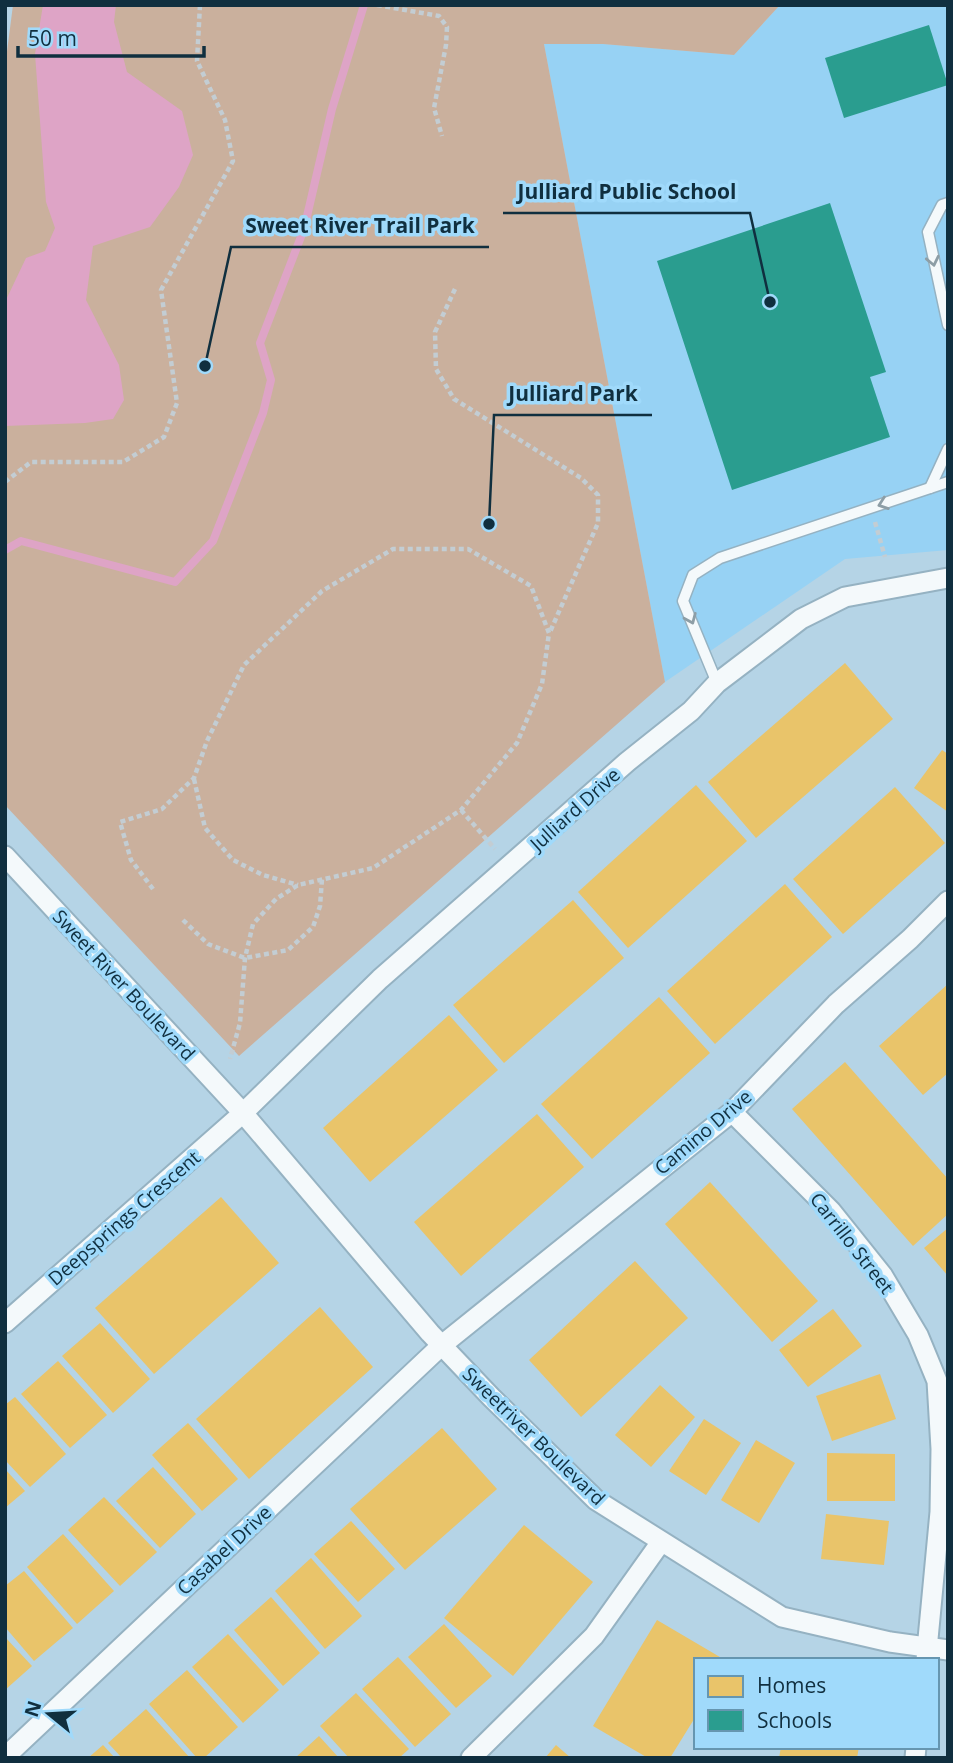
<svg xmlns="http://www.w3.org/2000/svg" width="953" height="1763" font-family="'Open Sans',sans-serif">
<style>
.built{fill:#97d2f4}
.green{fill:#cab09d}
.water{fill:#dea4c6}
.homes{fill:#e9c46a}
.schools{fill:#2a9d8f}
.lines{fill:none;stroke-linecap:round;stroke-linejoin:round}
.stream{stroke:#dea4c6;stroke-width:8}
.lane-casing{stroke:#95b2c2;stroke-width:13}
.street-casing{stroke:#95b2c2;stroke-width:23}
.path{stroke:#c3cdd3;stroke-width:4.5;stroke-dasharray:5 3.5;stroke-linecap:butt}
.lane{stroke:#f4f9fb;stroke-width:10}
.street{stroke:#f4f9fb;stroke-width:19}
.oneway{stroke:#8d9ea6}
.labels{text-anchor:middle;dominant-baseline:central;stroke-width:7;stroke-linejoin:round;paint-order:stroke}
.street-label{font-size:19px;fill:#102f3f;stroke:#a0dafb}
.leader{fill:none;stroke:#102f3f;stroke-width:2.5}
.callout-dot{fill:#102f3f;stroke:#a0dafb;stroke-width:2.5}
.callout-label{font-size:21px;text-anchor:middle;font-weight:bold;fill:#102f3f;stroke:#a0dafb;stroke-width:7;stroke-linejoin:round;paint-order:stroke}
</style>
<rect width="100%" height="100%" fill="#b5d4e6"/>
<!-- built -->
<polygon class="built" points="780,5 948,5 948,550 845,559 665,682 544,44 603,44 734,55"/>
<!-- green -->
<polygon class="green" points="13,5 780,5 734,55 603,44 544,44 665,682 239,1056 5,805 5,67"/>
<!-- water -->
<polygon class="water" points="43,5 116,5 114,22 127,72 182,111 193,155 179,187 150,227 93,246 86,300 119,365 124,400 113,419 85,423 5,426 5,302 26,258 45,251 55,228 46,202 35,54"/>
<!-- homes -->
<g class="homes">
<polygon points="845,663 893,719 756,838 708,782"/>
<polygon points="942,750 948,754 948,812 914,788"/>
<polygon points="696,785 747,841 628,948 578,892"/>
<polygon points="895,787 945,843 843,934 793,879"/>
<polygon points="785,884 832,937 715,1044 667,991"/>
<polygon points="573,900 624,958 504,1063 453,1005"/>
<polygon points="948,984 948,1073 923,1095 879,1046"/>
<polygon points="659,997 710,1053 592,1159 541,1104"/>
<polygon points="449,1015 498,1070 370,1182 323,1128"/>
<polygon points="845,1062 948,1179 948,1214 913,1246 792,1109"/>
<polygon points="537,1114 584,1167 461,1276 414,1222"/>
<polygon points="710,1182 818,1301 772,1342 665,1224"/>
<polygon points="221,1197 279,1263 154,1374 95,1308"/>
<polygon points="948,1228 948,1276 924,1248"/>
<polygon points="635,1261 688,1318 581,1417 529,1360"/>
<polygon points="320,1307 373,1367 249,1479 196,1419"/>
<polygon points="833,1309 862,1346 808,1387 779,1350"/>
<polygon points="100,1323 150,1379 113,1413 62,1356"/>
<polygon points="58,1361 107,1415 70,1448 21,1394"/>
<polygon points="880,1374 896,1419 832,1441 816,1396"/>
<polygon points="660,1385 695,1417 651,1467 615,1435"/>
<polygon points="15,1397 66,1454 30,1487 5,1460 5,1405"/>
<polygon points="704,1419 741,1443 706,1495 669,1471"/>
<polygon points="188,1423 238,1479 202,1511 152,1455"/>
<polygon points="442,1428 497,1489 405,1570 350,1509"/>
<polygon points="756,1440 795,1463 759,1523 721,1500"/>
<polygon points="827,1453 895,1454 895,1501 827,1501"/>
<polygon points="153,1467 196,1514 160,1548 116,1501"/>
<polygon points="5,1469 25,1491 5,1508"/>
<polygon points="104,1497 157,1552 120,1586 68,1530"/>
<polygon points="826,1514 889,1521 884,1565 821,1559"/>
<polygon points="351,1521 395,1569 358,1602 314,1554"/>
<polygon points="524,1525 593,1582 513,1676 444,1618"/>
<polygon points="63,1534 114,1591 77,1624 27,1567"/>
<polygon points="311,1558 362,1616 325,1649 275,1591"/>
<polygon points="24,1571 73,1628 34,1661 5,1627 5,1586"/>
<polygon points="271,1597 320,1653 283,1686 234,1630"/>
<polygon points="657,1620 725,1660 696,1660 696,1716 670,1758 648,1758 593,1726"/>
<polygon points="444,1624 492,1676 456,1708 408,1657"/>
<polygon points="228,1634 279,1690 243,1723 192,1667"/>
<polygon points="5,1637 32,1666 5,1690"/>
<polygon points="398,1657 451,1714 415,1747 362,1689"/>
<polygon points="187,1670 238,1727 204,1758 197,1758 149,1704"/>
<polygon points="356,1693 409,1749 399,1758 349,1758 320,1726"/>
<polygon points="146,1709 190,1758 122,1758 108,1743"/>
<polygon points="319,1736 339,1758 295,1758"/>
<polygon points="103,1745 115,1758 88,1758"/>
<polygon points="556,1745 571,1758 545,1758"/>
<polygon points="781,1747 859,1747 857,1758 779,1758"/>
</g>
<!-- schools -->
<g class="schools">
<polygon points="929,25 948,85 844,118 825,58"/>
<polygon points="830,203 886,372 870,377 890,437 732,490 657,261"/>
</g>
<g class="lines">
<!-- stream -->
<polyline class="stream" points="5,550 21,541 175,582 213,541 263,413 271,380 260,343 304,229 332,109 364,5"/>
<!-- lane casing -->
<g class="lane-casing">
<g id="lane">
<polyline points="948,203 942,205 928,232 948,325"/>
<polyline points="930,488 948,449"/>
<polyline points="717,683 683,601 693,575 720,558 948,482"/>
</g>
</g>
<!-- street casing -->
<g class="street-casing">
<g id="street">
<polyline points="5,856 243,1113 430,1333 491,1397 596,1500 782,1617 890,1642 948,1650"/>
<polyline points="732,1112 831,1211 883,1276 918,1335 937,1381 941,1449 940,1512 926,1660"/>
<polyline points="5,1323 243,1113 380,979 627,762 691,711 717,683 801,619 845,597 948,578"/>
<polyline points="5,1757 442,1345 732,1112 836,1004 910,939 948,901"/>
<polyline points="471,1758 594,1636 661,1542"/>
<polyline points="915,1758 916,1747"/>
</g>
</g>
<!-- path -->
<g class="path">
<polyline points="377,5 439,16 447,27 446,45 434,108 442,136"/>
<polyline points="455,289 435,332 436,369 454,399 581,478 598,495 598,523 550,632"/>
<polyline points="5,482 31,462 123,462 164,437 177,403 161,290 233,161 225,120 197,61 200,5"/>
<polyline points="875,522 885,557"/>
<polyline points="194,779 205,828 233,860 263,875 298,885"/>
<polyline points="461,810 495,849"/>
<polyline points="153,889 131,860 120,822 162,809 194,778 207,741 244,665 322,591 393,549 468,549 531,586 549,633 542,684 517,743 461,810 373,868 298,885 276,899 253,924 245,958 240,1023 230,1059"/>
<polyline points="5,918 6,917"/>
<polyline points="183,920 208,944 245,958 288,950 313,927 320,906 322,879"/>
</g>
<!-- lane -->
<use href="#lane" class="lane"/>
<!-- street -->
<use href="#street" class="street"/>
</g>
<!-- one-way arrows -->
<defs><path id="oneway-chevron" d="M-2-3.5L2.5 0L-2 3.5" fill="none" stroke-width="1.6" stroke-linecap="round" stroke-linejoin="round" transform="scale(1.75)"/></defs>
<g class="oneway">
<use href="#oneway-chevron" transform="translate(933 261) rotate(78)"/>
<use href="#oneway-chevron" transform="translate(883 504) rotate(161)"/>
<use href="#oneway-chevron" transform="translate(691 619) rotate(67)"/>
</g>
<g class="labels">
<!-- street labels -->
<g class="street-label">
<text transform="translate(575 809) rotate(-42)">Julliard Drive</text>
<text transform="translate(124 985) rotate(47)">Sweet River Boulevard</text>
<text transform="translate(703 1132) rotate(-40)">Camino Drive</text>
<text transform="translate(124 1218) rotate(-41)">Deepsprings Crescent</text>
<text transform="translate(852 1243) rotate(52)">Carrillo Street</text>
<text transform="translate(534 1436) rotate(44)">Sweetriver Boulevard</text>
<text transform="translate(224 1550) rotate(-43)">Casabel Drive</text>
</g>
</g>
<!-- callouts -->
<path class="leader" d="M770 302L750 213H503M205 366L231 247H489M489 524L494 415H652"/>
<g class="callout-dot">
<circle cx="770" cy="302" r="7"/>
<circle cx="205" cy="366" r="7"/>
<circle cx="489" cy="524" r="7"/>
</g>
<g class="callout-label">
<text x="627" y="199">Julliard Public School</text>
<text x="360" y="233">Sweet River Trail Park</text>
<text x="573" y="401">Julliard Park</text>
</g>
<!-- border -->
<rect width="953" height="1763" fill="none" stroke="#102f3f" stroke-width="14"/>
<!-- legend -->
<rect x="694" y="1658" width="245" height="91" fill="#a0dafb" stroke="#6696b0" stroke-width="2"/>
<rect x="708" y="1676" width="35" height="21" fill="#e9c46a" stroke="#6696b0" stroke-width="2"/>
<text x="757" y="1693" font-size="21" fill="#102f3f">Homes</text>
<rect x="708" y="1710" width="35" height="21" fill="#2a9d8f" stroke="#6696b0" stroke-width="2"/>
<text x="757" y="1728" font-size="21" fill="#102f3f">Schools</text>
<!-- north arrow -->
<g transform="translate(49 1714) rotate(288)" stroke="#a0dafb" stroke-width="5" paint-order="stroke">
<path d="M0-5L12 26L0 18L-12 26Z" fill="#102f3f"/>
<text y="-10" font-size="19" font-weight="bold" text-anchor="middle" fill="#102f3f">N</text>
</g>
<!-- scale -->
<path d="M18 46v10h186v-10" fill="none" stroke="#102f3f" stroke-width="3.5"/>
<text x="28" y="46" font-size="21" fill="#102f3f" stroke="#a0dafb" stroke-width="5" paint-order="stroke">50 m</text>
</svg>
